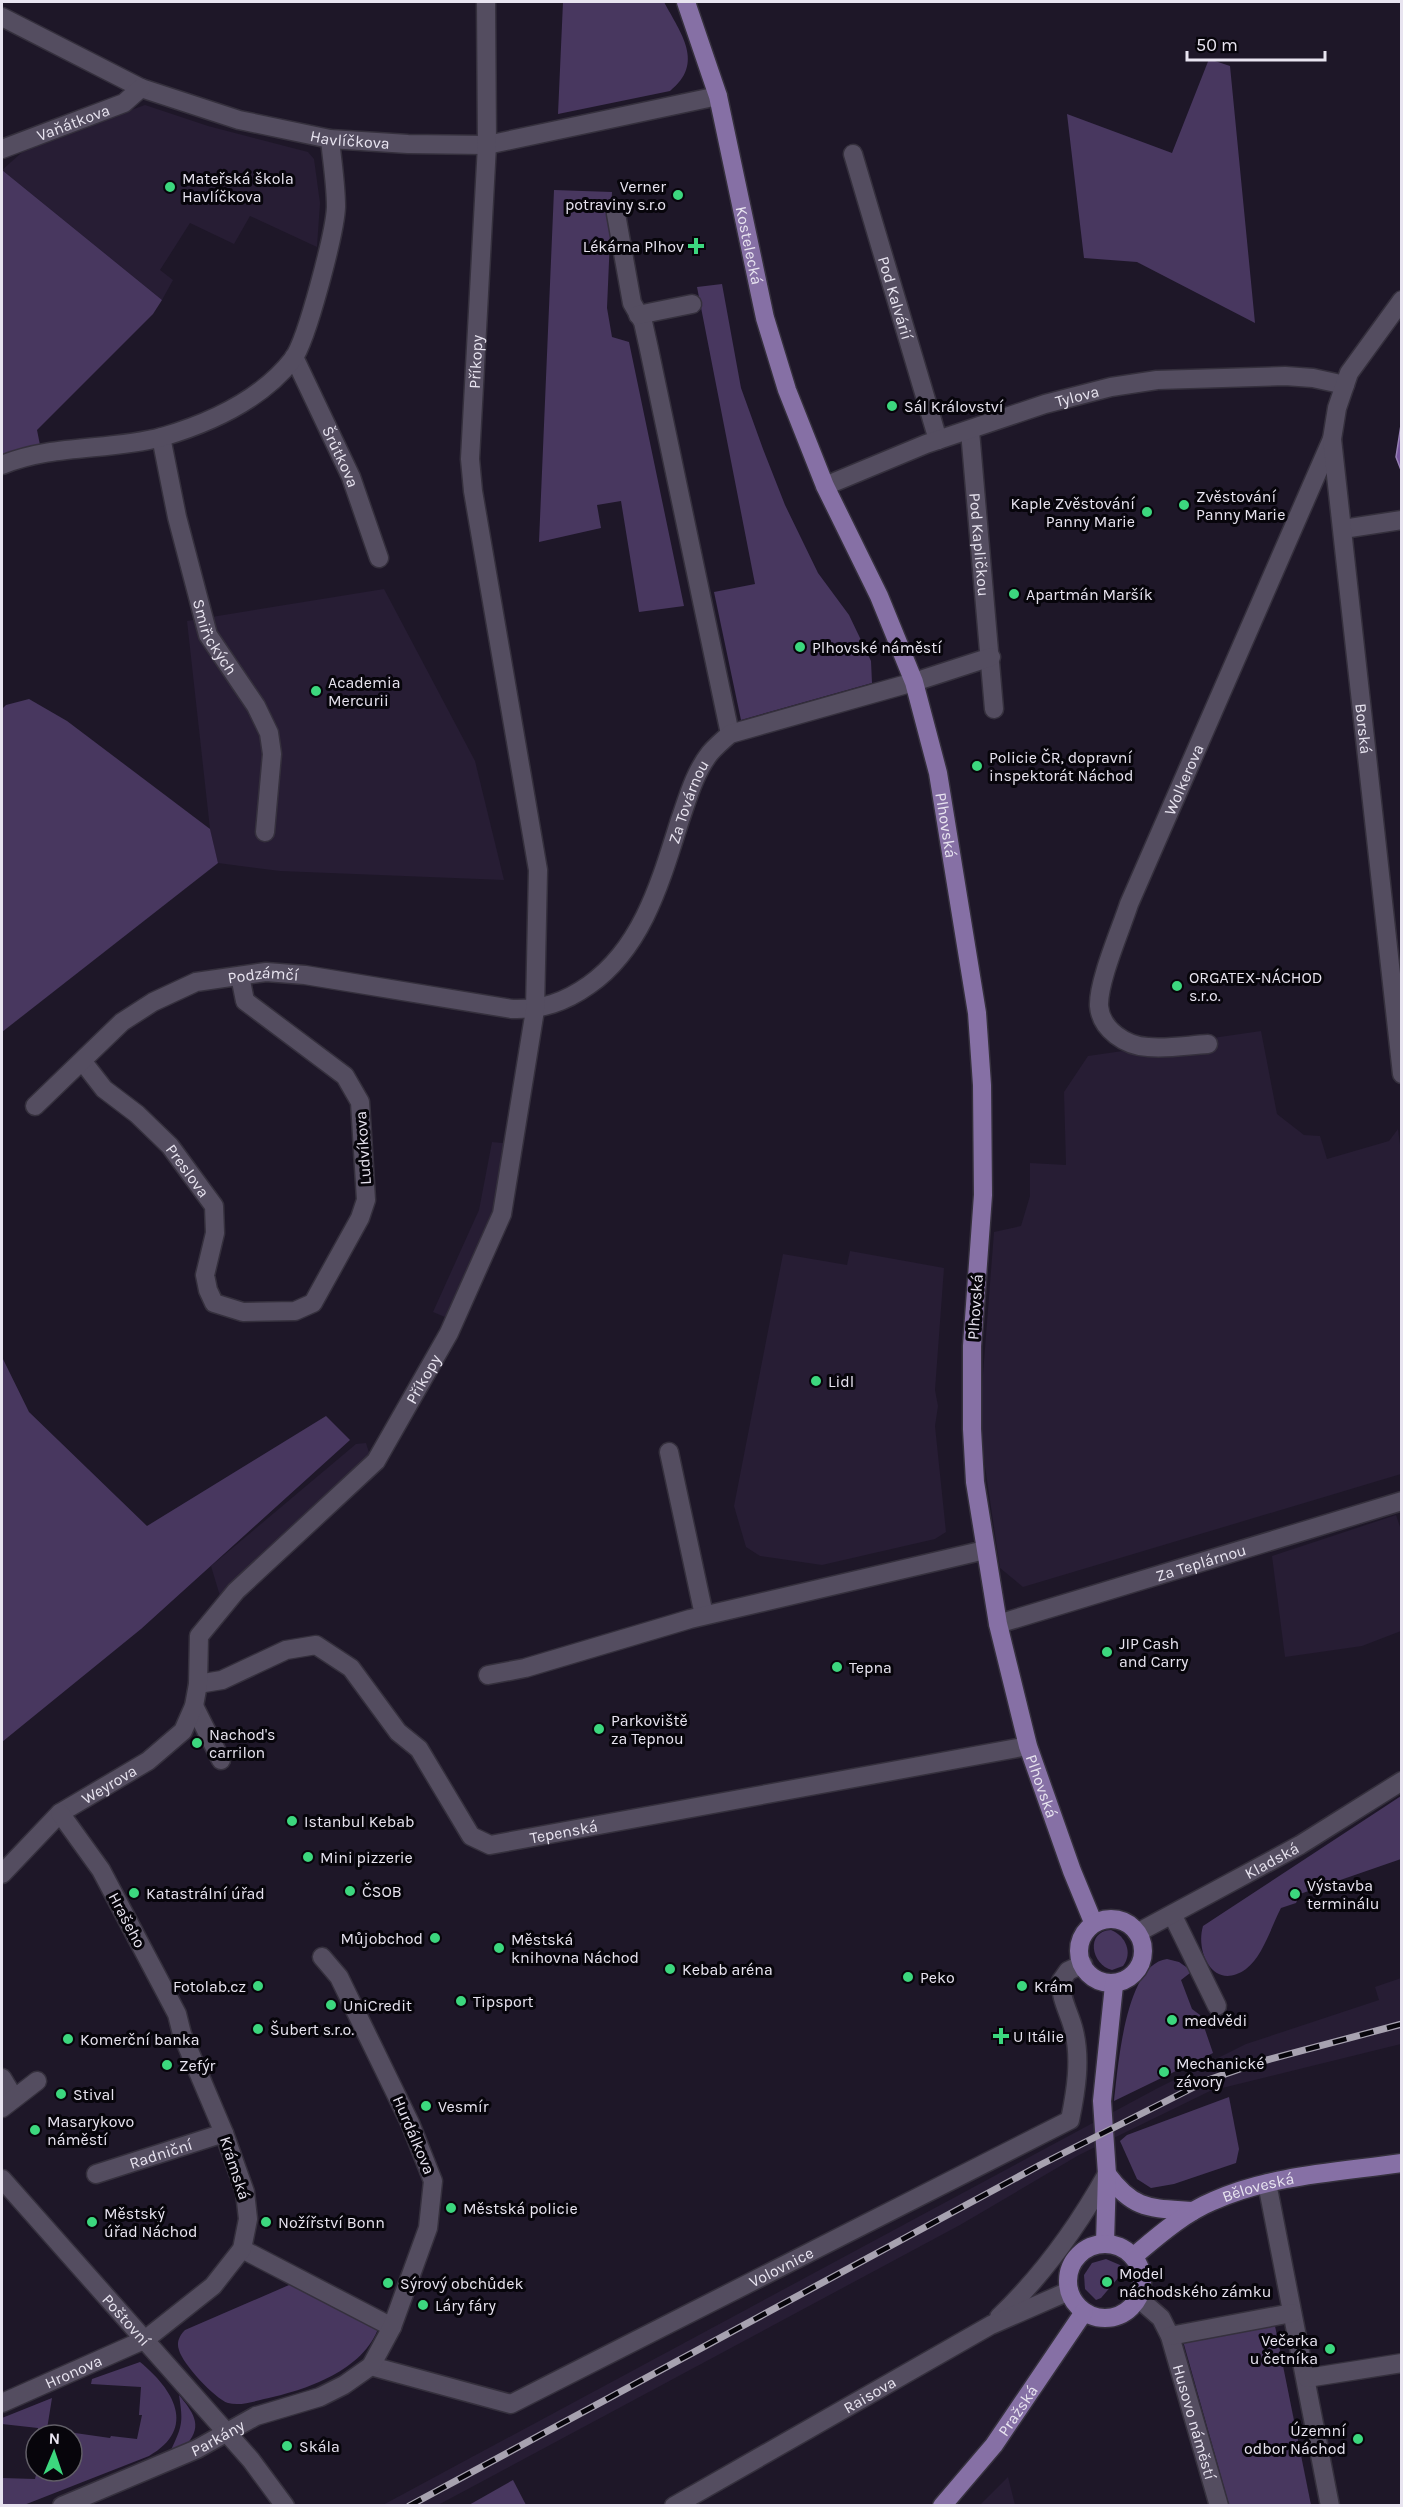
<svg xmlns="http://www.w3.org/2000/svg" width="1403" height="2507" font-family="Karla,sans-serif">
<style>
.built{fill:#271d34}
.green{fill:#48375f}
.water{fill:#76569d;stroke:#9881b6;stroke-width:1.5}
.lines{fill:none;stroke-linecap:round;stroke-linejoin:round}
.minor-casing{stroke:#35303d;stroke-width:21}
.tertiary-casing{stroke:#35303d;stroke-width:21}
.secondary-casing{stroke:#35303d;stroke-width:21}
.primary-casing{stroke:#35303d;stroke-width:21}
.minor{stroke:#544d60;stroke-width:18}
.tertiary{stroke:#544d60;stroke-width:18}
.secondary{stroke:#544d60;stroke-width:18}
.primary{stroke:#8670a5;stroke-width:18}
.rail-casing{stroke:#a7a2b0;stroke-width:7}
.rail{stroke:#07050b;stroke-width:4.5;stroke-dasharray:14;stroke-linecap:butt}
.poi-dot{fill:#3cd77e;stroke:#07050b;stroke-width:2}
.labels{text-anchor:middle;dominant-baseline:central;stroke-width:6;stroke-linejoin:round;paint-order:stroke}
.street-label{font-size:16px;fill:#e8e4f0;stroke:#07050b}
.poi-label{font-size:16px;fill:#e8e4f0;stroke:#07050b;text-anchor:start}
</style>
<rect width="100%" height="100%" fill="#1e1728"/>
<!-- built -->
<g class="built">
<polygon points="145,105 208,126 308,152 314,159 320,203 317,247 250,216 234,244 190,223 160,270 173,280 162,300 2,170 28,147"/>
<polygon points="384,589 475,761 504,880 280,871 218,863 210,829 187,621"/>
<polygon points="1261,1031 1277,1114 1304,1135 1320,1136 1327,1159 1389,1141 1398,1129 1402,1160 1401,1474 1023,1587 1000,1568 979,1426 994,1232 1021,1226 1030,1196 1030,1163 1066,1165 1064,1092 1088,1056"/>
<polygon points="492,1142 514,1144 499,1222 452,1320 433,1312 479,1210"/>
<polygon points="850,1251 944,1268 935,1390 938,1406 935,1426 946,1532 935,1539 822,1565 760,1556 746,1547 734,1506 783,1254 847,1265"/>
<polygon points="366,1443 373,1465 220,1596 211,1566 356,1444"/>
<polygon points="1396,1515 1402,1533 1401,1631 1362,1646 1285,1657 1272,1556"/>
<polygon points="1401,1978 1401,2044 1210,2091 1079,2155 960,2225 438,2505 381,2506 1156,2089 1246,2044 1379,2000 1375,1987"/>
<polygon points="1008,2477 1015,2505 980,2505"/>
</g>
<!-- green -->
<g class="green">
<path d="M563,2H664C681,34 705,63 670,91L558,114Z"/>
<polygon points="1209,59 1230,66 1255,323 1137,262 1084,258 1067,114 1172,153"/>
<polygon points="2,170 162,300 153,314 37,430 40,445 2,459"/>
<polygon points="554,190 612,192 607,308 612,337 629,342 684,606 639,612 621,501 597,505 601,528 539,542"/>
<polygon points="722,284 741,388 763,449 785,505 818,573 849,615 871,661 872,683 741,720 714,592 755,584 697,287"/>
<polygon points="29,699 67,721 210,829 218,863 2,1032 2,709 6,705"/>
<polygon points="2,1357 29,1412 147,1526 326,1416 350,1440 141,1629 2,1742"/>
<path d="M1401,1796V1859L1300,1894L1296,1903L1281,1908C1271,1927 1263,1956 1246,1969C1214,1992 1195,1953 1203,1926Z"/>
<path d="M1111,1930C1126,1936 1133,1953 1123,1966L1112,1970C1091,1965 1085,1931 1111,1930Z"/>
<path d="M1167,1959L1179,1962L1189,1969L1190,1973L1181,1980L1192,2009L1200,2015L1213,2053L1114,2101C1118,2068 1125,1964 1167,1959Z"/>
<polygon points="1229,2097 1239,2149 1236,2163 1174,2184 1151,2188 1137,2179 1120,2141 1127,2135"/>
<polygon points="1106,2259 1120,2265 1124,2271 1101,2298 1096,2300 1085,2289 1084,2275 1092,2263"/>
<path d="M296,2282L379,2326C364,2371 306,2390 264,2399C253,2402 239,2406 228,2403C215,2399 182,2363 179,2350C176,2342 180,2335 185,2330Z"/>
<polygon points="1275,2326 1311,2505 1229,2505 1183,2341"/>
<path d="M140,2362C173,2389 198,2428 149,2456L24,2505H2V2478L35,2479L37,2471H72V2435H38V2428L2,2424V2418L52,2398L47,2429L110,2438L111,2436L137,2439L142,2415H139L141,2387L91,2384L92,2379Z"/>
<path d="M179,2395C192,2411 204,2425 187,2444L171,2450C183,2425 183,2421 179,2395Z"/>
<polygon points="513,2480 526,2505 469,2505"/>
</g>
<!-- water -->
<polygon class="water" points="1401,425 1401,470 1396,457"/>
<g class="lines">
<!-- minor casing -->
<g class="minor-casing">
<g id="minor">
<path id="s1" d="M2,17L141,88L239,120L330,139L408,144L487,145L718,96"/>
<path id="s2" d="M2,149L124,103L141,88"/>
<path id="s3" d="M853,154L938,440"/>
<polyline points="616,214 632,303 643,322 649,349 730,734"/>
<polyline points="638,315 692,304"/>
<path id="s4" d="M294,357L351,477L379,558"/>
<path id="s5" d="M970,431L994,709"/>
<path id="s6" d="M161,437L177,517L208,635L256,706L269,733L272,754L265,832"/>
<path d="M2,465C53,444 109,451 162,437C210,423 261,400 293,359C307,340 335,232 336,207C336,184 332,161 330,139"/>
<path id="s7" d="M825,486L926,444L1045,404L1111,387L1157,380L1285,376L1313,378L1345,385"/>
<polyline points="1343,529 1402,520"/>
<path id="s8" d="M1208,1044C1189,1045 1168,1049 1148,1047C1126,1046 1101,1030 1099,1006C1098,981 1121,929 1129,904L1332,439"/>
<path id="s9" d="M83,1062L104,1089L137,1114L170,1146L214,1206L215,1233L205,1275L208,1290L214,1303L243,1312L295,1311L313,1303L360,1218L366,1200L360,1102L345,1076L245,1001L240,976"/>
<path id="s10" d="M35,1106L122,1022L153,1002L196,982L266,972L305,975L512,1009C542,1010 565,1002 589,985C643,947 661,880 680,820C688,797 695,772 710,753C716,746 723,740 730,734L914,682L991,657"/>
<polyline points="669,1452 704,1615"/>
<path id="s11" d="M998,1624L1402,1501"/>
<polyline points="488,1675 525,1668 690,1619 985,1550"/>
<path id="s12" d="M198,1684L222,1680L286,1650L316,1645L351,1668L398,1732L419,1749L471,1836L490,1845L1028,1746"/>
<polyline points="194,1706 221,1760"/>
<path id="s13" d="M2,1874L60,1813L148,1761L183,1731L194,1706L198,1684L199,1636L236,1591L376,1461L449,1333L502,1214L535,1010L538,870L473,491L470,459L487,145L486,2"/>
<polyline points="1173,1916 1217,2006"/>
<polyline points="2,2078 14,2098"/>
<polyline points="2,2108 37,2081"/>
<path id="s14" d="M96,2174L224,2133"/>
<path id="s15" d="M2,2179L251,2460L285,2506"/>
<polyline points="1267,2183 1330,2506"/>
<polyline points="242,2249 392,2327"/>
<path id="s16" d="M1138,2298L1161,2318L1170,2336L1219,2506"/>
<path d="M999,2317C1042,2276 1078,2226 1107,2174"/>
<polyline points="1170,2336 1292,2313"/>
<path id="s17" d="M371,2366L511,2404L1070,2120C1076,2091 1081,2060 1074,2031C1070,2014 1060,1999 1061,1981L1068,1971L1083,1964"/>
<polyline points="1307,2378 1402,2363"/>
<path id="s18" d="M2,2403L146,2339L213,2286L242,2249L248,2219L245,2192L224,2133L182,2034L177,2014L101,1870L60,1813"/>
<path id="s19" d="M62,2506L197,2449L256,2416L320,2397L344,2385L371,2366L392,2327L428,2228L433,2181L410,2123L339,1977L322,1957"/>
<path id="s20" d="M674,2506L991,2325L1069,2291"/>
</g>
</g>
<!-- tertiary casing -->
<g class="tertiary-casing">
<g id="tertiary">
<path id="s21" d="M1402,300L1349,373L1337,408L1332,439L1402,1074"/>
</g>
</g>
<!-- secondary casing -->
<g class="secondary-casing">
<g id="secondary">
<path id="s22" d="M1137,1933L1300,1845L1402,1781"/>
</g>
</g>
<!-- primary casing -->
<g class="primary-casing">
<g id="primary">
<path id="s23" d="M686,2L718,96L765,318L787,390L825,486L879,596L914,682L938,773L977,1013L982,1085L983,1195L972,1346V1429L975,1482L998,1624L1028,1746L1072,1871L1093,1922"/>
<circle cx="1111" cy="1951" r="32"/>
<path d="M1107,2174C1134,2211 1151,2208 1193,2211"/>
<polyline points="1105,2243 1107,2174 1102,2101 1114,1985"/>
<circle cx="1105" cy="2281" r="37"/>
<path id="s24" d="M1134,2256C1158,2236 1184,2213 1213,2201C1271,2175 1339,2172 1402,2163"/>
<path id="s25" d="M942,2506L994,2445L1084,2312"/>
</g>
</g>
<!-- minor -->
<use href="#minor" class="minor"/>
<!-- tertiary -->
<use href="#tertiary" class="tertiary"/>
<!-- secondary -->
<use href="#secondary" class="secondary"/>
<!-- primary -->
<use href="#primary" class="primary"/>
<!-- rail casing -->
<g class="rail-casing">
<polyline id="rail" points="409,2506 1040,2165 1208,2080 1263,2061 1402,2024"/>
</g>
<!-- rail -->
<use href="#rail" class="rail"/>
</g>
<!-- markers -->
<g class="poi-dot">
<circle cx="170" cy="187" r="6"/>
<circle cx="678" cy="195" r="6"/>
<path d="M693 237h6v6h6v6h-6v6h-6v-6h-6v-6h6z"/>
<circle cx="892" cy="406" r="6"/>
<circle cx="1184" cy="505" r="6"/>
<circle cx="1147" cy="512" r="6"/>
<circle cx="1014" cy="594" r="6"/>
<circle cx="800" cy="647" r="6"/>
<circle cx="316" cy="691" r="6"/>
<circle cx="977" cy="766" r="6"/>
<circle cx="1177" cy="986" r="6"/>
<circle cx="816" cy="1381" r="6"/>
<circle cx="1107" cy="1652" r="6"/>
<circle cx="837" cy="1667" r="6"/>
<circle cx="599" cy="1729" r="6"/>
<circle cx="197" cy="1743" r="6"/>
<circle cx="292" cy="1821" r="6"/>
<circle cx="308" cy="1857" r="6"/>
<circle cx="350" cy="1891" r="6"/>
<circle cx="134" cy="1893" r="6"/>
<circle cx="1295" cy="1894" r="6"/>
<circle cx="435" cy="1938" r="6"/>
<circle cx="499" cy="1948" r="6"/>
<circle cx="670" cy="1969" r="6"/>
<circle cx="908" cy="1977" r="6"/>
<circle cx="258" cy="1986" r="6"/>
<circle cx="1022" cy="1986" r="6"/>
<circle cx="461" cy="2001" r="6"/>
<circle cx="331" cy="2005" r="6"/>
<circle cx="1172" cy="2020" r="6"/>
<circle cx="258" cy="2029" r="6"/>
<path d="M998 2027h6v6h6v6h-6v6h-6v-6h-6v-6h6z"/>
<circle cx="68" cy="2039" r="6"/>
<circle cx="167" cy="2065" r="6"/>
<circle cx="1164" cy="2072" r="6"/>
<circle cx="61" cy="2094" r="6"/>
<circle cx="426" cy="2106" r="6"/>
<circle cx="35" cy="2130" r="6"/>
<circle cx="451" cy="2208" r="6"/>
<circle cx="92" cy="2222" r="6"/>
<circle cx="266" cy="2222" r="6"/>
<circle cx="1107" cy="2282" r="6"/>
<circle cx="388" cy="2283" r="6"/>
<circle cx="423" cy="2305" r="6"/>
<circle cx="1330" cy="2349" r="6"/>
<circle cx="1358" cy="2439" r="6"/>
<circle cx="287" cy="2446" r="6"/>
</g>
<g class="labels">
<!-- street labels -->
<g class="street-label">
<text stroke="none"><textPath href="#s2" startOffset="76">Vaňátkova</textPath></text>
<text stroke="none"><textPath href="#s1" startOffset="372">Havlíčkova</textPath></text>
<text stroke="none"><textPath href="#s23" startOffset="252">Kostelecká</textPath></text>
<text stroke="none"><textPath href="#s3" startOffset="150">Pod Kalvárií</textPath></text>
<text stroke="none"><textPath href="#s13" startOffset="1718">Příkopy</textPath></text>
<text stroke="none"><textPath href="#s7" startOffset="268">Tylova</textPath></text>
<text stroke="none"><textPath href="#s4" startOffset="110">Šrůtkova</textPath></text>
<text stroke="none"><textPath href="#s5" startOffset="114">Pod Kapličkou</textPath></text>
<text stroke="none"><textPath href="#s6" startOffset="208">Smiřických</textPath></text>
<text stroke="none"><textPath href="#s21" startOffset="450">Borská</textPath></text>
<text stroke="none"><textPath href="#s8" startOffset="372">Wolkerova</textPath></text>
<text stroke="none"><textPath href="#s10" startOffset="819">Za Továrnou</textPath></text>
<text stroke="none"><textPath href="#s23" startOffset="867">Plhovská</textPath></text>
<text stroke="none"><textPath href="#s10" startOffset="273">Podzámčí</textPath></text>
<text transform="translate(363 1148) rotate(-94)">Ludvíkova</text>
<text stroke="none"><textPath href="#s9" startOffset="152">Preslova</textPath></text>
<text transform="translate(975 1307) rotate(-86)">Plhovská</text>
<text stroke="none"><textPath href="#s13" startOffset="674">Příkopy</textPath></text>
<text stroke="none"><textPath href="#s11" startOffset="212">Za Teplárnou</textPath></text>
<text stroke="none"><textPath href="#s13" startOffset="141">Weyrova</textPath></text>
<text stroke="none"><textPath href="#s23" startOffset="1839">Plhovská</textPath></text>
<text stroke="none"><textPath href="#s12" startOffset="471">Tepenská</textPath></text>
<text stroke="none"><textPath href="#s22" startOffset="153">Kladská</textPath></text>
<text transform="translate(127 1920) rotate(62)">Hrašeho</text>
<text transform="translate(414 2135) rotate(67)">Hurdálkova</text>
<text stroke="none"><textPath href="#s14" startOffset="68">Radniční</textPath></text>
<text transform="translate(235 2168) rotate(72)">Krámská</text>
<text stroke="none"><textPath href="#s24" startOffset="144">Běloveská</textPath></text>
<text stroke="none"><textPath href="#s17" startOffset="448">Volovnice</textPath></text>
<text stroke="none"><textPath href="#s15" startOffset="188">Poštovní</textPath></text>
<text stroke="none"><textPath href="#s18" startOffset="78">Hronova</textPath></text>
<text stroke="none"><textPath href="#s20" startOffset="225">Raisova</textPath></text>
<text stroke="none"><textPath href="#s25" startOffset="122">Pražská</textPath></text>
<text stroke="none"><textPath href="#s16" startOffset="140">Husovo náměstí</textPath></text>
<text stroke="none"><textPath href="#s19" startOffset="170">Parkány</textPath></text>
</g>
<!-- poi labels -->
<g class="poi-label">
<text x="182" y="178">Mateřská škola<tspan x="182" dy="18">Havlíčkova</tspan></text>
<text x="666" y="186" text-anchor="end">Verner<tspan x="666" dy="18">potraviny s.r.o</tspan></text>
<text x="684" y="246" text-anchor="end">Lékárna Plhov</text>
<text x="904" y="406">Sál Království</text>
<text x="1196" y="496">Zvěstování<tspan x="1196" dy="18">Panny Marie</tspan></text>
<text x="1135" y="503" text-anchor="end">Kaple Zvěstování<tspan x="1135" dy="18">Panny Marie</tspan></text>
<text x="1026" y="594">Apartmán Maršík</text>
<text x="812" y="647">Plhovské náměstí</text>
<text x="328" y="682">Academia<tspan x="328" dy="18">Mercurii</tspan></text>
<text x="989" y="757">Policie ČR, dopravní<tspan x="989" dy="18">inspektorát Náchod</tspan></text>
<text x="1189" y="977">ORGATEX-NÁCHOD<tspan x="1189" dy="18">s.r.o.</tspan></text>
<text x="828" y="1381">Lidl</text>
<text x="1119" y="1643">JIP Cash<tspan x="1119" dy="18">and Carry</tspan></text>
<text x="849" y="1667">Tepna</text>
<text x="611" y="1720">Parkoviště<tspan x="611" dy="18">za Tepnou</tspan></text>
<text x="209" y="1734">Nachod's<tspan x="209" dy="18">carrilon</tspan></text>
<text x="304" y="1821">Istanbul Kebab</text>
<text x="320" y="1857">Mini pizzerie</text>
<text x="1307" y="1885">Výstavba<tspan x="1307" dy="18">terminálu</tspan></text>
<text x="362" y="1891">ČSOB</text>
<text x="146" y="1893">Katastrální úřad</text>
<text x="423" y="1938" text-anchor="end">Můjobchod</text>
<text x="511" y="1939">Městská<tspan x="511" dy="18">knihovna Náchod</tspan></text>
<text x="682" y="1969">Kebab aréna</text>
<text x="920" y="1977">Peko</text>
<text x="246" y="1986" text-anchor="end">Fotolab.cz</text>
<text x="1034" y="1986">Krám</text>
<text x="473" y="2001">Tipsport</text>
<text x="343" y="2005">UniCredit</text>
<text x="1184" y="2020">medvědi</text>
<text x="270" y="2029">Šubert s.r.o.</text>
<text x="1013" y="2036">U Itálie</text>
<text x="80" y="2039">Komerční banka</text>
<text x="1176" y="2063">Mechanické<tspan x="1176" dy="18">závory</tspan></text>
<text x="179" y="2065">Zefýr</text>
<text x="73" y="2094">Stival</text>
<text x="438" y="2106">Vesmír</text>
<text x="47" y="2121">Masarykovo<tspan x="47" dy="18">náměstí</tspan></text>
<text x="463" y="2208">Městská policie</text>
<text x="104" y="2213">Městský<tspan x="104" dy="18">úřad Náchod</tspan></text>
<text x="278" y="2222">Nožířství Bonn</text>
<text x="1119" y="2273">Model<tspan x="1119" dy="18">náchodského zámku</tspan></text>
<text x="400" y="2283">Sýrový obchůdek</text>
<text x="435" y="2305">Láry fáry</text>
<text x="1318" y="2340" text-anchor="end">Večerka<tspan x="1318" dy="18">u četníka</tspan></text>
<text x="1346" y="2430" text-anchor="end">Územní<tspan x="1346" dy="18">odbor Náchod</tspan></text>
<text x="299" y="2446">Skála</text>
</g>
</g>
<!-- border -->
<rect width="1403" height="2507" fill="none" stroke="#e8e4f0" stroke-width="6"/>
<!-- north arrow -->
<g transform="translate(54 2453) rotate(2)"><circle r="28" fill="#07050b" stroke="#615e67" stroke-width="1.5"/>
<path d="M0-4.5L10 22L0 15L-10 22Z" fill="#3cd77e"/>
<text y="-9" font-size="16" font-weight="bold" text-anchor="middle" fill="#e8e4f0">N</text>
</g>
<!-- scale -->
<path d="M1187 51v9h138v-9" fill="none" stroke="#e8e4f0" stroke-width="3"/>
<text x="1196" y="51" font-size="18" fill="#e8e4f0" stroke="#07050b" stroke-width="4.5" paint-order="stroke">50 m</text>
</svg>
